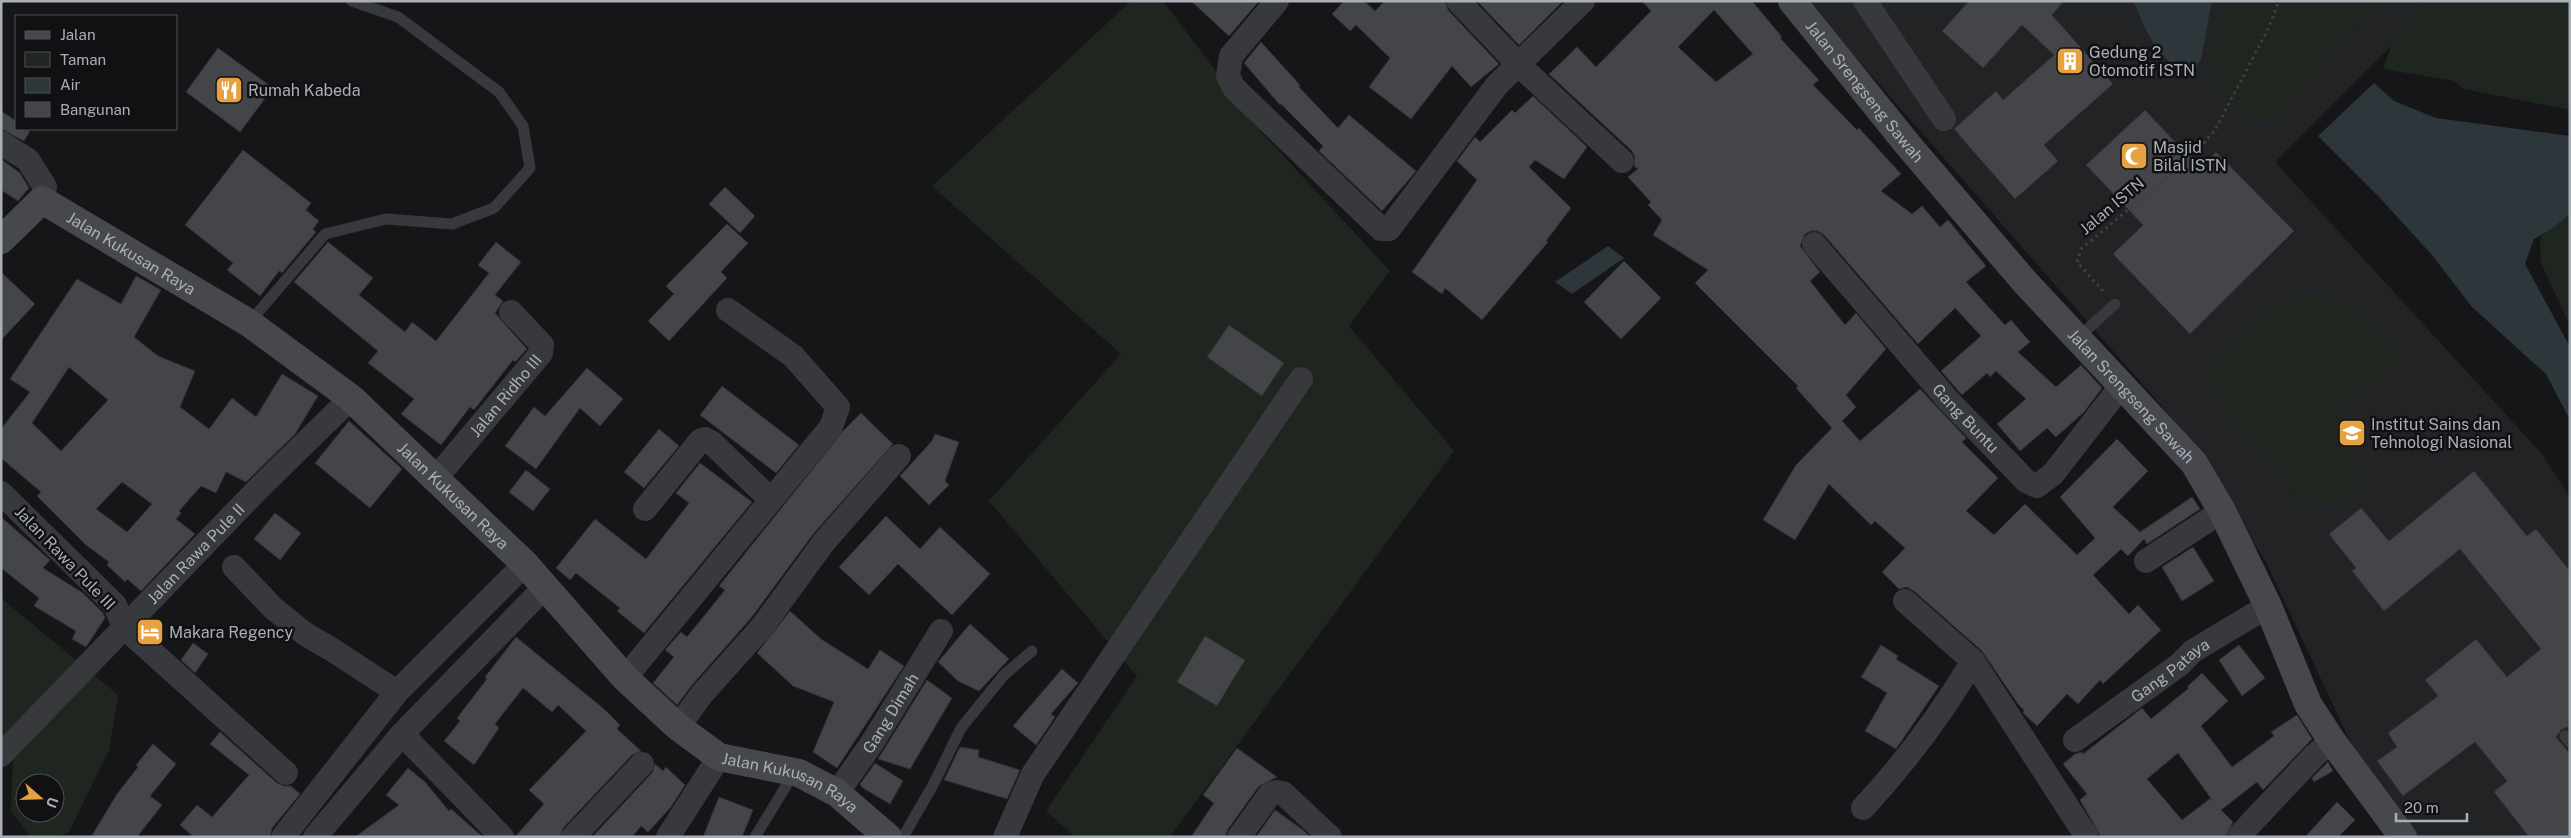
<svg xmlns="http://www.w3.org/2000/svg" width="2571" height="838" font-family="'Public Sans',sans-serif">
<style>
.built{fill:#222325}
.green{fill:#1f261f;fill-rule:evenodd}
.water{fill:#2d363b}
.building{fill:#434548;stroke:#303134;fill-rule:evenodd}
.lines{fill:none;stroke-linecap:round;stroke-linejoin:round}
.path{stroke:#3e4044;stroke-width:3;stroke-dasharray:2.5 4;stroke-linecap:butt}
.lane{stroke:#38393d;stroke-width:11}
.street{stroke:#38393d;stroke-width:24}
.secondary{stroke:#46484d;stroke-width:28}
.labels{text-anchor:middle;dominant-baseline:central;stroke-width:5;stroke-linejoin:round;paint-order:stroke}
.poi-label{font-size:16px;fill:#a9afb7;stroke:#111113;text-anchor:start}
.street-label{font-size:16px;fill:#a9afb7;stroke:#111113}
</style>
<rect width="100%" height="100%" fill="#161618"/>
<!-- built -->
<polygon class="built" points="1806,1 2436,1 2275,162 2542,454 2570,497 2570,837 2418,837 2359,760 2265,560 2166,411"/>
<!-- green -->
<g class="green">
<polygon points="1131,1 1163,1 1263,134 1390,271 1349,326 1454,451 1170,837 1075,837 1046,811 1137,676 989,501 1121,354 932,186"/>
<path d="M2228,1H2381L2271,120C2254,123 2246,119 2234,106C2197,67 2211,46 2228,1Z"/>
<polygon points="2428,1 2570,1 2570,110 2463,89 2454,81 2383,69 2395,35"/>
<polygon points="2570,212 2570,326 2541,263 2540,237"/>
<path d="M2303,292C2363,302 2364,315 2400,359L2340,412L2343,436L2358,469L2356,483L2338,501L2312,509L2293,493L2271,462L2205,383C2214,366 2223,347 2237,334C2251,319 2284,301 2303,292Z"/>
<path d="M1,598L118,695L109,750L69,832L59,837H30L11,811L13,758L1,749ZM25,783H55V813H25Z"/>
</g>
<!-- water -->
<g class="water">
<path d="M2133,1H2212L2201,59L2196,67L2188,71C2157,64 2145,26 2133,1Z"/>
<polygon points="2374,83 2394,101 2436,118 2570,136 2570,214 2550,230 2534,239 2525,264 2570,347 2570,420 2546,374 2472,307 2432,255 2380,198 2318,136"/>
<polygon points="1608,246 1624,258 1572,294 1555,282"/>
</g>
<!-- building -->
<g class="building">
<polygon points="1191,1 1259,1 1229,36"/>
<polygon points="1344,1 1364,1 1375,11 1385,1 1445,1 1448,10 1499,64 1471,87 1452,66 1411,119 1369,87 1390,58 1356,25 1350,31 1332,14"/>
<polygon points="1477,1 1563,1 1519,45"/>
<path d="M1642,1H1752L1782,37L1780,38L1819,80L1813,85L1857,130L1859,128L1901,174L1881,191L1912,214L1922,206L1940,227L1948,220L1986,266L1966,282L2005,325L2011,320L2030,342L2018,352L2056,387L2081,365L2102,388L2084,412L2056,437L2047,428L2020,451L1997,424L2026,399L1996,371L1990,377L1987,373L1962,395L1941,371L1981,336L1955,308L1918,344L1824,235L1818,231H1811L1805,234L1800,246L1820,272L1810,281L1845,325L1856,313L1886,349L1846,395L1856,407L1842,421L1860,441L1920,389L1966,438L1962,442L1998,478L1966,511L1994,535L2025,504L2077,555L2095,538L2060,497L2117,439L2148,471L2113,507L2140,532L2192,497L2200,509L2147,544L2144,539L2128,556L2121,549L2093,575L2129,614L2138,605L2161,630L2103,684L2100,680L2078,704L2067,694L2037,726L2023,713L2024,710L2018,704L1982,651L1914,591L1907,587L1899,589L1882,572L1905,548L1875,521L1871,525L1829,484L1795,540L1763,520L1796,465L1832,428L1796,388L1798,386L1695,283L1708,270L1653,235L1662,220L1648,205L1651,202L1628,177L1638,169L1634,166L1635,157L1632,151L1549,74L1577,47L1596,67L1651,11ZM1714,10L1753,54L1716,82L1678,47Z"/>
<polygon points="1969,1 2064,1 2052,15 2113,84 2044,145 2058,161 2015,199 1954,129 1996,91 2003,100 2054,55 2022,25 1983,68 1942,31"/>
<polygon points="1261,42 1300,85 1299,87 1338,128 1349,115 1416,171 1382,211 1319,151 1323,146 1281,104 1280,105 1244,63"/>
<polygon points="218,48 273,88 240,132 186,92"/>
<polygon points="1533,96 1587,147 1564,179 1535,160 1529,167 1571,208 1546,241 1548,242 1482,320 1445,288 1442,294 1412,272 1477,180 1457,161 1475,137 1480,142 1512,110 1515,113"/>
<polygon points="2145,110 2200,168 2216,152 2294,231 2190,334 2113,254 2143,225 2086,165"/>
<polygon points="1,111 16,121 16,129 30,131 24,141 1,129"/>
<polygon points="243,150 311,203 306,210 319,221 313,229 316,232 282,273 279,271 260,296 227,270 233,263 185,225"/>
<polygon points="1,159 20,173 29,188 18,201 1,190"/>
<polygon points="725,187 755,216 740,233 709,204"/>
<polygon points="727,224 748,243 721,272 727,278 669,341 648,321 674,294 666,286"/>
<polygon points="328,242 373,278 359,295 405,332 412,322 436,341 489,273 478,265 496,242 521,262 495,295 503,301 495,313 527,349 515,362 513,360 474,410 470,407 441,445 401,414 414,399 368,363 378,351 294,282"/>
<polygon points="1624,261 1661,298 1621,339 1584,302"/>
<polygon points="1,272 35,304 1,340"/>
<path d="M136,276L161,290L134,337L158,356L195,371L180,407L209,429L232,398L256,417L282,374L318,396L295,434L246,482L226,472L216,493L201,486L179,511L181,513L176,519L195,534L141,591L127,579L125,582L107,565L109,562L86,545L37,496L41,492L1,458V429L30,392L10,379L77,279L121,304ZM69,367L108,400L61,451L32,423ZM122,482L152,504L127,532L96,509Z"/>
<polygon points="1229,325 1284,363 1262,396 1207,357"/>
<polygon points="587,368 623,399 600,426 580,408 536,469 505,446 534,407 545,416"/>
<polygon points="722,386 799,445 776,473 700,415"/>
<polygon points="861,413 893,444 814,533 751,618 692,685 677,705 653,683 674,657 665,650 681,632 687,637 725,590 719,586 844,430"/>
<polygon points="349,421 402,469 370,508 315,463"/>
<polygon points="659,429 679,446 644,488 624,472"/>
<polygon points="935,434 959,442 945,481 949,485 929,505 900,476 932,441"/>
<polygon points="700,463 752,502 644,633 617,611 620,608 576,573 570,580 556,568 595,519 646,559 689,503 676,493"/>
<polygon points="526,470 550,489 533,511 509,492"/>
<polygon points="2474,471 2527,536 2536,529 2570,571 2570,726 2561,730 2556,737 2570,754 2570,837 2529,837 2494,792 2507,781 2475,742 2403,796 2377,761 2397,747 2388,733 2438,696 2425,680 2476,639 2507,677 2541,649 2460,549 2384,611 2352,571 2356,568 2329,534 2361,508 2389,541"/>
<polygon points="275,513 301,533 280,560 254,539"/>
<polygon points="886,516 920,549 940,527 990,574 952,615 898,564 869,595 839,567"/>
<polygon points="1,517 50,560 43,568 83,593 103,613 105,618 86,647 72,639 76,631 34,606 39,598 1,568"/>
<polygon points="2193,547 2214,581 2182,601 2162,567"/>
<polygon points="790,611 821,639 868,669 880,650 904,666 837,768 813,752 834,702 793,686 757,653"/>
<polygon points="970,624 1009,659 979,691 958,681 938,662"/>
<polygon points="1205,636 1245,660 1217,706 1177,682"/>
<polygon points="516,637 604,709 620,725 617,729 641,751 632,755 563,828 560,837 515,837 544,804 529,790 586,731 558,705 552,712 523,688 495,724 499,728 474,765 444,741 460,721 457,718 487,679 485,677"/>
<polygon points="193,643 208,654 195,673 181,660"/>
<polygon points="1881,645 1898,656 1896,659 1939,686 1896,749 1865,731 1887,693 1861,677"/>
<polygon points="2239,645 2265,678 2242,696 2219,660"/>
<polygon points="1062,669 1078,683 1051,714 1055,717 1036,745 1013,726"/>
<path d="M2202,673L2228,701L2201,726L2232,767L2274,736L2271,732L2297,715L2312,739L2263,790L2257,782L2221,810L2233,822L2225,837H2101L2080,800L2087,794L2063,764L2075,754L2082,752L2083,754L2142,708L2151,719L2189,688L2187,687ZM2178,753L2213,801L2211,798L2182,820L2147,779Z"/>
<polygon points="927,680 952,698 910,769 878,759"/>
<polygon points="220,732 277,783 284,786 291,786 300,794 272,828 270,837 194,837 180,825 197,805 212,817 249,775 210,744"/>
<polygon points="153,744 176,764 150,796 162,805 137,837 91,837 117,794 138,767 136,765"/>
<polygon points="960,747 979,750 978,757 1020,770 1007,799 944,780"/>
<polygon points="1237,748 1277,777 1259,786 1228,829 1225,837 1191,837 1214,803 1203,795"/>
<polygon points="2328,762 2333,771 2314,782 2312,778"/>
<polygon points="875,763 903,781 890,804 863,788 860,784"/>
<polygon points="655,764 663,771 666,767 685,785 671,807 648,832 641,826 632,837 592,837 652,773"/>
<polygon points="408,768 425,782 449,811 451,809 483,837 355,837 399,805 386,795"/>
<polygon points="719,797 753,810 742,837 703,837"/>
<polygon points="2337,802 2355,820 2338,837 2305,837"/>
<polygon points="1275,810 1303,830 1310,837 1256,837"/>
</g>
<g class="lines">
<!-- path -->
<polyline class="path" points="2103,291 2077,262 2081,249 2193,156 2215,130 2268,29 2279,1"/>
<!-- lane -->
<g class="lane">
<polyline points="249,323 325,234 386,219 452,224 494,208 530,168 523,126 499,92 398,17 352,1"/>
<polyline points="2078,338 2115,304"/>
<polyline points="2565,736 2570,742"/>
<polyline points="755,837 794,773"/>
<polyline points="903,837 933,785 961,728 1004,675 1032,651"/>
</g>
<!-- street -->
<g class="street">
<polyline points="1277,1 1231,56 1228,76 1234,88 1381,229 1389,229 1497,85 1583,1"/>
<polyline points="1458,1 1519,65 1622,161"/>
<polyline points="1865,1 1944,119"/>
<polyline points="1,143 28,160 45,187 42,200"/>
<path id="s1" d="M1814,244L1948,400L2026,481L2037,486L2053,474L2122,385"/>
<path id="s2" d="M436,478L541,353L542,345L511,312"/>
<polyline points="1,493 115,605 124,627 286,773"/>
<polyline points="645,509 700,441 705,439 711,442 770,499"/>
<polyline points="2146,561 2222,511"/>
<polyline points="234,567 273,608 305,634 331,649 397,692"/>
<polyline points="1905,601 1973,661 2087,837"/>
<polyline points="625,678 831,427 838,407 793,356 728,310"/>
<polyline points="678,727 702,694 762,627 824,542 899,456"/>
<polyline points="402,734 502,837"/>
<path id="s3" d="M2075,740L2179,665L2193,651L2268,606"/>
<path id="s4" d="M1,755L258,489L351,398"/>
<path id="s5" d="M837,793L872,743L941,631"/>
<path d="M1863,808C1904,764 1942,713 1973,661"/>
<polyline points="283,837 397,692 525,564"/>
<polyline points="315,837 402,734 545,587"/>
<polyline points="573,837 642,764"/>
<polyline points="668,837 719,757"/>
<polyline points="1005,837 1033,774 1301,379"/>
<polyline points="1239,837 1270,794 1277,792 1283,793 1330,837"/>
<polyline points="2238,837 2315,755 2332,741"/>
</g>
<!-- secondary -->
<g class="secondary">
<path id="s6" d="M1792,1L1908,145L2024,281L2194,463L2222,511L2268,606L2308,704L2332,741L2403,837"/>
<path id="s7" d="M1,240L42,200L249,323L351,398L525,564L625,678L678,727L719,757L799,773L837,793L888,837"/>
</g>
</g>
<!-- icons -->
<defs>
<g id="building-square" transform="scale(1.4375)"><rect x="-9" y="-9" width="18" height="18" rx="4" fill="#e6a140" stroke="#111113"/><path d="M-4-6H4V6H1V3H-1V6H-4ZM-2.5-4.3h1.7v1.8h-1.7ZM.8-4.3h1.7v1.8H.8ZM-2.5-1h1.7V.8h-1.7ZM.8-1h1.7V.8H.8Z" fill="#fff"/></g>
<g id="restaurant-square" transform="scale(1.4375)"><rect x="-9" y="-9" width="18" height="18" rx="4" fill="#e6a140" stroke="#111113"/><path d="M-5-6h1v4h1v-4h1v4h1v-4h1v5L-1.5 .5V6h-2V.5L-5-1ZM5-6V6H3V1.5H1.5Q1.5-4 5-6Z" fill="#fff"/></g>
<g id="mosque-square" transform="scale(1.4375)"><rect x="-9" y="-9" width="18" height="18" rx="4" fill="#e6a140" stroke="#111113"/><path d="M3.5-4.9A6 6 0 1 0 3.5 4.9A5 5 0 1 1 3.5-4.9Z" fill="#fff"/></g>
<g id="university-square" transform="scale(1.4375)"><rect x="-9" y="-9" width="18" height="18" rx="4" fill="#e6a140" stroke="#111113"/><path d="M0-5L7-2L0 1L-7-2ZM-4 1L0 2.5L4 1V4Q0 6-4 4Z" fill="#fff"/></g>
<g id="hotel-square" transform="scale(1.4375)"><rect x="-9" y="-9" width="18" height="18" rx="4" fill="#e6a140" stroke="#111113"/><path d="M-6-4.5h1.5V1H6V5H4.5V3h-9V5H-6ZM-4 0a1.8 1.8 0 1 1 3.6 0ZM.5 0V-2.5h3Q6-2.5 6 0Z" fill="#fff"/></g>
</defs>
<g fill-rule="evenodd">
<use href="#building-square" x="2070" y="61"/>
<use href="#restaurant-square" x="229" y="90"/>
<use href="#mosque-square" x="2134" y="156"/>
<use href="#university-square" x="2352" y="433"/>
<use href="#hotel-square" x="150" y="632"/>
</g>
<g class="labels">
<!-- poi labels -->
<g class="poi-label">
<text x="2089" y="52">Gedung 2<tspan x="2089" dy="18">Otomotif ISTN</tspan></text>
<text x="248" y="90">Rumah Kabeda</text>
<text x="2153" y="147">Masjid<tspan x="2153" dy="18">Bilal ISTN</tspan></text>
<text x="2371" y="424">Institut Sains dan<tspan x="2371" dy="18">Tehnologi Nasional</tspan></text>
<text x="169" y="632">Makara Regency</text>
</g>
<!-- street labels -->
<g class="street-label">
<text stroke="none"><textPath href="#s6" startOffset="116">Jalan Srengseng Sawah</textPath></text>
<text transform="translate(2112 206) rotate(-40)">Jalan ISTN</text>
<text stroke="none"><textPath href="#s7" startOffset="161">Jalan Kukusan Raya</textPath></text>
<text stroke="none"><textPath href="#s2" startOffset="108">Jalan Ridho III</textPath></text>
<text stroke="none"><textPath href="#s6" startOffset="521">Jalan Srengseng Sawah</textPath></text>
<text stroke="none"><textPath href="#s1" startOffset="231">Gang Buntu</textPath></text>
<text stroke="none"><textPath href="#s7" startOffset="566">Jalan Kukusan Raya</textPath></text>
<text stroke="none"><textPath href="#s4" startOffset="280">Jalan Rawa Pule II</textPath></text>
<text transform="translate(65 558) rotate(46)">Jalan Rawa Pule III</text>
<text stroke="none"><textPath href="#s3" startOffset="118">Gang Pataya</textPath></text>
<text stroke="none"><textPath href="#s5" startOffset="96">Gang Dimah</textPath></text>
<text stroke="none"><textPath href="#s7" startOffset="1016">Jalan Kukusan Raya</textPath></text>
</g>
</g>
<!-- border -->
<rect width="2571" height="838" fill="none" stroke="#a9afb7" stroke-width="5"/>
<!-- legend -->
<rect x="15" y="15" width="162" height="115" fill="#111113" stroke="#4e5055"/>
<rect x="25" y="31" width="25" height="8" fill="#46484d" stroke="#4e5055"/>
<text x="60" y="40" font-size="15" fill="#a9afb7">Jalan</text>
<rect x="25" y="52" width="25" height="15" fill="#1f261f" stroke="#4e5055"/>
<text x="60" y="65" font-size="15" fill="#a9afb7">Taman</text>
<rect x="25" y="78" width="25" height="15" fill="#2d363b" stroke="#4e5055"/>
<text x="60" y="90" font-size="15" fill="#a9afb7">Air</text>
<rect x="25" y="102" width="25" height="15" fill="#434548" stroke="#4e5055"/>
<text x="60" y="115" font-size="15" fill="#a9afb7">Bangunan</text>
<!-- north arrow -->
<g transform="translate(40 798) rotate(110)"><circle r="24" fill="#111113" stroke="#4e5055"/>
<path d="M0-4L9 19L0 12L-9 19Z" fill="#e6a140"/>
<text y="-8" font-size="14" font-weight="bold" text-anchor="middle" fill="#a9afb7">U</text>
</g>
<!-- scale -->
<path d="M2396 813v8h71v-8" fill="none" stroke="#a9afb7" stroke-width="2.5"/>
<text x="2404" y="813" font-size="15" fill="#a9afb7" stroke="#111113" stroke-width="4" paint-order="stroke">20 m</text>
</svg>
